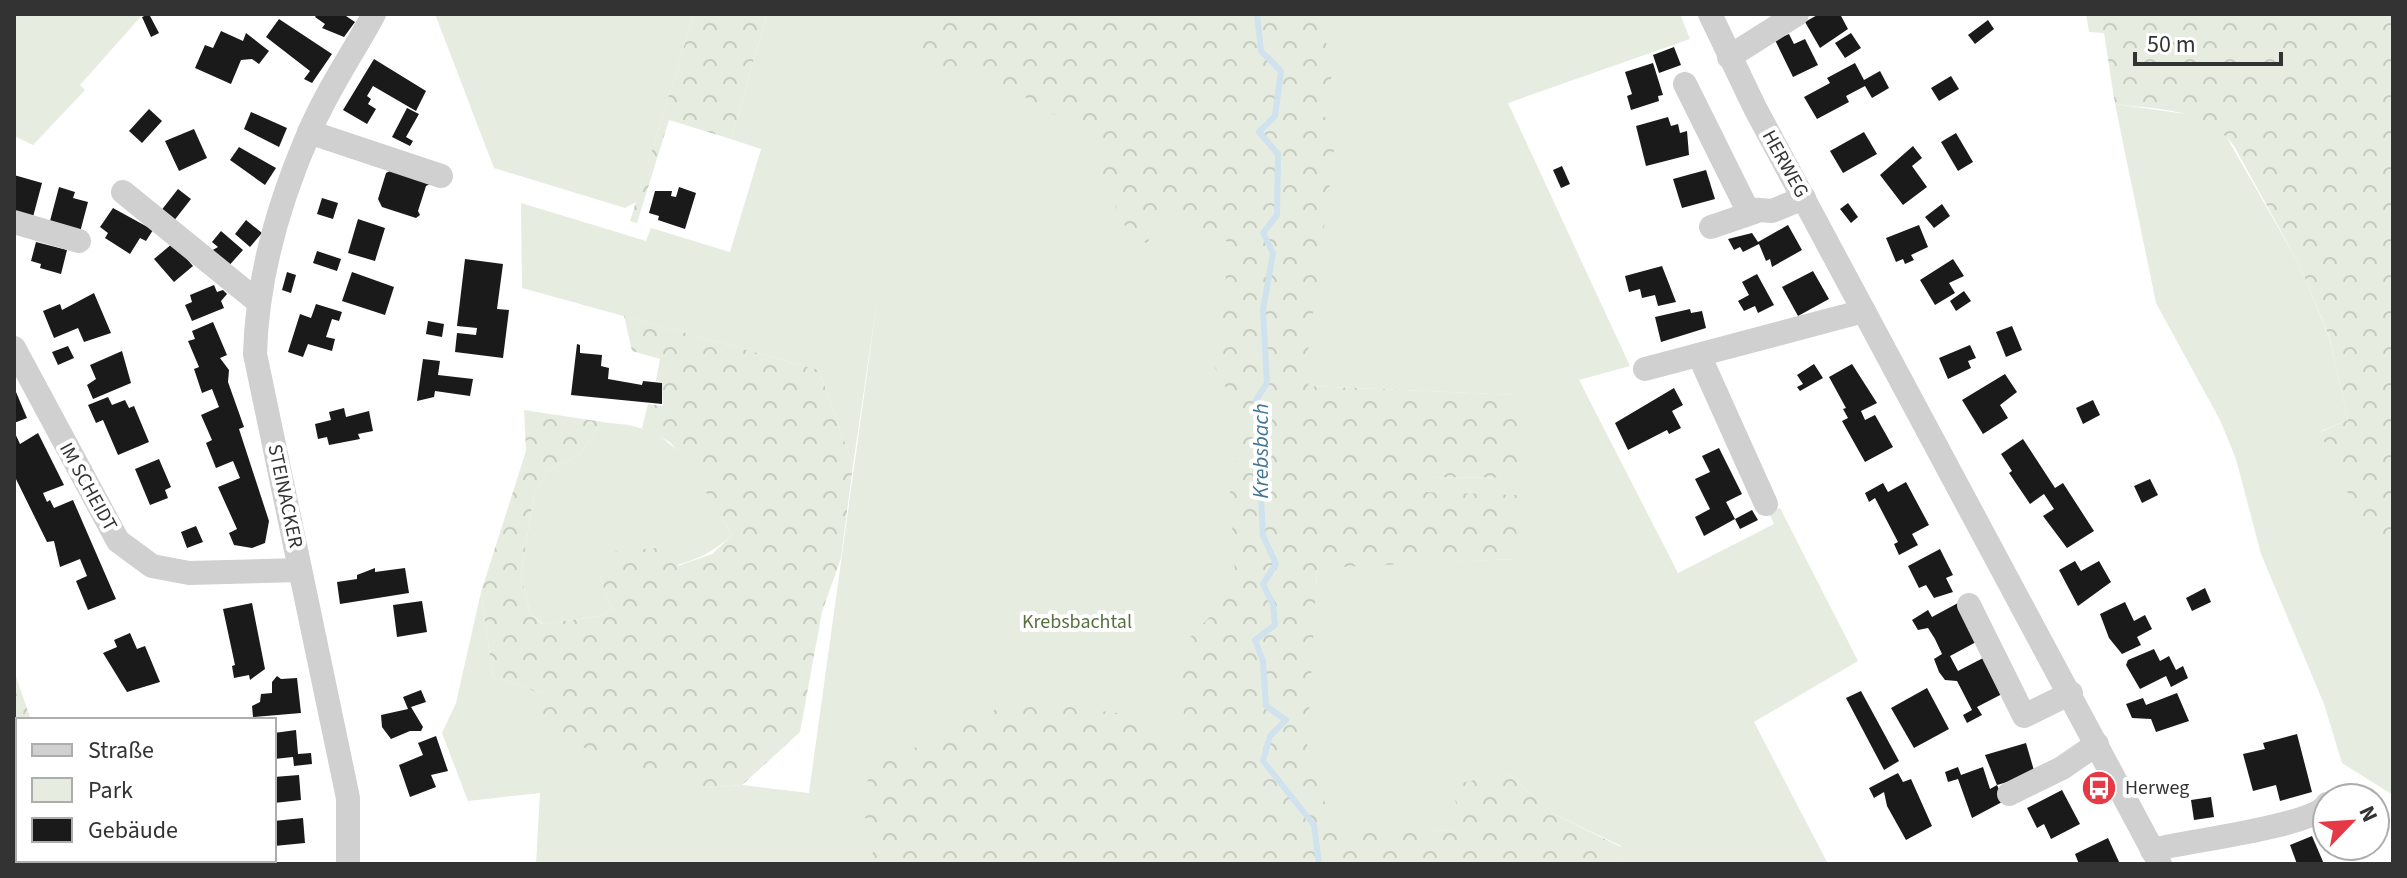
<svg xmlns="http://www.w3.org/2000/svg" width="2407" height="878" font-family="'Source Sans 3',sans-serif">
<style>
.green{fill:#e6ecdf;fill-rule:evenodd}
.forest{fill:url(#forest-crowns)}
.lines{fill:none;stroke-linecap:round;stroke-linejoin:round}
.stream{stroke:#cfe2ee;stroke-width:6}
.building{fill:#1a1a1a}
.minor{stroke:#d0d0d0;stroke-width:24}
.labels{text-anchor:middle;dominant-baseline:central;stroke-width:8;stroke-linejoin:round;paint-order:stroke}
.street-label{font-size:20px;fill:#333;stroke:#fff}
.park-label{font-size:20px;fill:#56703f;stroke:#fff}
.poi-label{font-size:20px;fill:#333;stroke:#fff;text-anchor:start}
.water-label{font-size:22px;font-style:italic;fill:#3f7597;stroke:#fff}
</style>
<defs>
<pattern id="forest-crowns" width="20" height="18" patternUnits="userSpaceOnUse" patternTransform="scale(2)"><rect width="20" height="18" fill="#e6ecdf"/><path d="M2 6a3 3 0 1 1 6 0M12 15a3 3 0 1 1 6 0" fill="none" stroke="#c6cbc0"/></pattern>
</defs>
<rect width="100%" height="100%" fill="#fff"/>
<!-- green -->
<g class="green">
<polygon points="14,14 143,14 80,85 85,90 33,145 14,136"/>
<polygon points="435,14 694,14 636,202 625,208 494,168"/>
<path d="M767,14H1680L1690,39L1508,103L1630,366L1579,380L1678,573L1774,524L1769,513L1780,508L1858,661L1754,722L1828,864H1616L1621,846L1554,814L1506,773L1463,830L1337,833L1336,864H536L540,793L468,801L442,733L456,703L481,592L493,677L543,694L704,788L742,785L809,793L878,294L853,465L819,370L522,288L521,203L646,241L651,228L730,252L761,149L731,139ZM1306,378L1309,386L1518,395L1517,478L1421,477V492L1516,559L1317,567L1316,589Z"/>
<polygon points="2115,104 2200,116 2222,129 2299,264 2329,337 2348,420 2321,431 2371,540 2393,533 2393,795 2342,763 2324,704 2261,554 2236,459 2220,420 2156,303"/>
<path d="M603,422C615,424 629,424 640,428C686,440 709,498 732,535C694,571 649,570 600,577L612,610L601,616L543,624L530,613L521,575L534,494L546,472L578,456Z"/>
</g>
<!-- forest -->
<g class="forest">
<polygon points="694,14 767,14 731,139 669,120 637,223 630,221"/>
<polygon points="910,14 1321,14 1332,75 1321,114 1337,127 1305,374 1309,386 1519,395 1517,478 1421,477 1422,492 1517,495 1516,559 1317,568 1307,750 1335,832 1462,830 1452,785 1506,773 1554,814 1621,847 1616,864 873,864 872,820 856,815 872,768 1016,700 1132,715 1185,747 1181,647 1236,589 1230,491 1247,415 1239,412 1213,364 1231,243 1147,209 1149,244 1130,236 1096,167 1099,142 997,80 939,73 917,44 921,21"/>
<path d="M2086,14H2393V533L2370,541L2320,432L2348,420L2329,336L2299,264L2234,146C2206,107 2159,110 2115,104L2104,33L2089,32Z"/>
<polygon points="624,316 819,370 853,465 841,558 822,612 800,732 742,785 704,788 543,734 543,694 493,677 481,592 526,451 524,410 603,422 578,456 546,472 534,494 521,575 530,613 542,624 601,616 612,610 600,577 611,552 667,547 678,566 712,554 732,535 697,477 670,442 642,428 648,404 663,406 662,383 656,380 660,359 632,351"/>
<polygon points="14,671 31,720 18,720 18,860 213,860 214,864 14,864"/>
</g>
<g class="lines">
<!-- stream -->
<polyline class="stream" points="1257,14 1261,51 1281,71 1275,116 1259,132 1278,154 1277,215 1263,233 1273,253 1263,310 1267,383 1256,400 1263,536 1276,564 1263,584 1273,605 1275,625 1255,640 1263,661 1266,706 1286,720 1270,736 1263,761 1314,825 1319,864"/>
</g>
<!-- building -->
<g class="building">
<polygon points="149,14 159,33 151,37 142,17"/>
<polygon points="317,14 343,14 355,22 344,37 322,28 325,24 315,17"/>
<polygon points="1819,14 1840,14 1848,29 1820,48 1805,22"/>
<polygon points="279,19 332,54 312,83 304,79 310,71 266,37"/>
<polygon points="1988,20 1994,29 1975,44 1968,35"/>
<polygon points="221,31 243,41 246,33 269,51 259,64 252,59 241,60 231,84 195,68 205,45 213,48"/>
<polygon points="1851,33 1861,48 1845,58 1835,43"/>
<polygon points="1789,34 1794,44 1805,39 1818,65 1793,77 1775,40"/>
<polygon points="1674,47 1681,65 1659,73 1653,55"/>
<polygon points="374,59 426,91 416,111 373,86 367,96 371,99 368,104 376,109 367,124 343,110"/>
<polygon points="1653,63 1663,95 1658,96 1659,101 1631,110 1627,96 1632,94 1625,72"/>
<polygon points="1855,63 1864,80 1880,71 1889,88 1872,98 1865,86 1846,96 1849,102 1817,119 1804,97 1830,83 1827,78"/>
<polygon points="1951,76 1959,89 1939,101 1931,88"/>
<polygon points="407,108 419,114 406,137 413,141 410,146 392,137"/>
<polygon points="149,109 162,121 142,143 129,131"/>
<polygon points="251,112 287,128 279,147 244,129"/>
<polygon points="1668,117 1671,126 1678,124 1680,133 1687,131 1689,155 1646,166 1636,126"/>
<polygon points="194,129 207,158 179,171 165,141"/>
<polygon points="1864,132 1877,154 1843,173 1830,151"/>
<polygon points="1956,133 1973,162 1958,171 1941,142"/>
<polygon points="1913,146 1922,158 1912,166 1927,187 1903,205 1880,175"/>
<polygon points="239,147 276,168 265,185 230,160"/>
<polygon points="1562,166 1570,184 1561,188 1553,170"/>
<polygon points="394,169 430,184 426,186 418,211 420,215 416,218 382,207 378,199 386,173"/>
<polygon points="1706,170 1715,199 1682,208 1673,179"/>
<polygon points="14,175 42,183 33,217 14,211"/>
<polygon points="59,187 75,192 73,198 88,202 79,236 50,221"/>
<polygon points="679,187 696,193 685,229 658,220 659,216 649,213 655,191 672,191 671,196 676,197"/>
<polygon points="178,189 191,199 173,222 160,212"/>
<polygon points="322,198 338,203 333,219 317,214"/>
<polygon points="1848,203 1858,217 1851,223 1840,209"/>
<polygon points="1942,204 1950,216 1934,228 1925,217"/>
<polygon points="113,208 153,230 146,241 140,238 130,254 105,238 108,233 100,227"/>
<polygon points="358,219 385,228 375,261 348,253"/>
<polygon points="246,220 262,233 250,247 235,234"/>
<polygon points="1788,225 1802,250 1772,267 1770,259 1766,261 1759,244 1743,252 1740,247 1734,250 1728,239 1752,233 1758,242"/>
<polygon points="1919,225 1928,247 1911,255 1914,260 1905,264 1903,259 1896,262 1886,238"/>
<polygon points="221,231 243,250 226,269 211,251 218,247 212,242"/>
<polygon points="36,242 67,250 61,274 40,268 41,264 31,261"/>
<polygon points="173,243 193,266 174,282 154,259"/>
<polygon points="317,251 341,259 337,271 313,263"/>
<polygon points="465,259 503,264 497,309 509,310 503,358 455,352 457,333 476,335 477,328 457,326"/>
<polygon points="1953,259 1964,276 1949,283 1955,293 1935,305 1920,280"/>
<polygon points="1662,266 1676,302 1658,306 1655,295 1642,298 1640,289 1629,292 1625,276"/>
<polygon points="1813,271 1829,299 1798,316 1782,287"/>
<polygon points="287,272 296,275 291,293 282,290"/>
<polygon points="352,272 394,287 385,315 342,301"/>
<polygon points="1757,274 1774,305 1758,313 1755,306 1744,311 1738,301 1749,295 1742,282"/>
<polygon points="214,285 217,292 223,290 227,294 221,301 224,308 192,321 185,305 192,302 190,295"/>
<polygon points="1964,291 1971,301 1956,311 1950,301"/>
<polygon points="94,293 111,333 84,342 78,328 54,338 43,311 60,304 62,310"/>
<polygon points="316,304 342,312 339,321 332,319 326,337 335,339 332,351 308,344 303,357 288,352 300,314 311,318"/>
<polygon points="1690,309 1691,313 1702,311 1706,328 1661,342 1655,317"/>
<polygon points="428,321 444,324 442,337 426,334"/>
<polygon points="213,322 227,355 220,358 229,370 228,382 244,427 239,429 269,521 265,543 252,548 234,545 229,533 237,529 218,487 240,478 233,461 216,468 206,443 212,440 201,415 219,407 212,389 202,393 194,369 199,367 188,341 195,339 192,331"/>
<polygon points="2012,326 2022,350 2006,357 1996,332"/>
<polygon points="577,344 580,345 580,353 602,355 601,366 609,368 608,379 642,385 643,381 662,383 662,404 571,395"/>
<polygon points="1970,345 1976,358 1968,361 1971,368 1948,379 1939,358"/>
<polygon points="68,346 74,358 58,365 52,352"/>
<polygon points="122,351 131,383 93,399 87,385 96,379 90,365"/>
<polygon points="423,359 440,361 438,375 473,379 470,396 435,391 434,397 417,401"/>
<polygon points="1814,364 1823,378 1800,391 1797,387 1803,384 1797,375"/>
<polygon points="1852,364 1877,403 1861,411 1865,420 1875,415 1893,447 1865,462 1842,421 1848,418 1843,409 1846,408 1829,377"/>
<polygon points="2005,374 2017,392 2000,405 2008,418 1983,434 1962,400"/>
<polygon points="1674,388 1683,405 1672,411 1681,428 1669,434 1667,430 1628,450 1615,423"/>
<polygon points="16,392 27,418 14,423 14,393"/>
<polygon points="108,397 112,405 125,400 129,408 134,406 149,442 118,455 103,420 96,423 88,405"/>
<polygon points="2093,400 2100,415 2083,424 2076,408"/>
<polygon points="344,408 346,417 369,411 373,431 358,434 360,439 329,445 327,437 318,439 315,424 331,420 329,412"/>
<polygon points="14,431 20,444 38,433 64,485 43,493 47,502 50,500 54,508 73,500 116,599 88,610 76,581 87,576 80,559 60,567 54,541 47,542 14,475"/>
<polygon points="2023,439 2055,488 2063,483 2094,531 2067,548 2043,516 2054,509 2044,494 2030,504 2009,473 2012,471 2001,454"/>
<polygon points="1719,448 1742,494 1726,502 1735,519 1752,510 1758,520 1740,529 1735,519 1704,536 1695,517 1710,509 1695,479 1710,472 1702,456"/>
<polygon points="159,459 171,487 165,490 168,498 150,505 135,469"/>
<polygon points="2150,479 2158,495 2142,503 2134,486"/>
<polygon points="1906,482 1929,525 1912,534 1918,545 1899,555 1894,544 1898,542 1875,498 1869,502 1865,493 1883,483 1888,492"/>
<polygon points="196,526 203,542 187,548 181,532"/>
<polygon points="1940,549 1953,575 1946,578 1953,592 1934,598 1926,585 1919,588 1908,566"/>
<polygon points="2075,561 2081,571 2099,561 2111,582 2078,606 2059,570"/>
<polygon points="375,568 375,572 405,568 409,593 340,604 337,582 357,579 357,575"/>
<polygon points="2205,588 2211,602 2192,611 2186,598"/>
<polygon points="422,601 427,632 397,637 393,605"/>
<polygon points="2125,602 2134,621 2145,615 2152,629 2137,637 2141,645 2122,654 2109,638 2100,614"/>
<polygon points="252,603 265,669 250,680 249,675 234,678 232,666 235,665 223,609"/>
<polygon points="1958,603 1978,641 1950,656 1958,671 1985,657 2004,693 1977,707 1982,715 1967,723 1963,715 1972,710 1957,681 1945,680 1939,672 1934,659 1942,654 1935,639 1928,628 1918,630 1912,620 1928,610 1932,617"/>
<polygon points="130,633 137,649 145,646 160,682 127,692 103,653 117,647 114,640"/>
<polygon points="2154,649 2160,661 2169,656 2176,670 2183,666 2188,678 2171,687 2166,676 2140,689 2126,665 2128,660"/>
<polygon points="277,676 281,679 297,678 301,713 253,717 252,706 260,702 261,694 272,693 272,682"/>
<polygon points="1927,688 1949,729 1914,748 1891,708"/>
<polygon points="421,690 426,702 411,707 423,727 421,731 410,731 391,739 382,727 381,715 408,709 403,697"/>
<polygon points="1861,691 1899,761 1884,770 1846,698"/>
<polygon points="2177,693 2189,721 2156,732 2151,719 2132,718 2126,704 2143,698 2146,705"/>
<polygon points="296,730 298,754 311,753 312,764 294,766 293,757 274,759 274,733"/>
<polygon points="2297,734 2312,792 2280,801 2276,785 2253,791 2243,754 2265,749 2263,743"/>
<polygon points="436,736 448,771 431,775 436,787 410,797 399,765 423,755 418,743"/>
<polygon points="2026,743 2035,774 1997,785 1985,755"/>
<polygon points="1958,767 1961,775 1983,767 1990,789 1997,785 2004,801 1972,818 1958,779 1948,782 1945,772"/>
<polygon points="1898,773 1903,782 1911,779 1932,826 1906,840 1887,806 1884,792 1874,798 1869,788"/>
<polygon points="299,775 301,800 274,803 274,777"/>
<polygon points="2062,790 2080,824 2051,839 2044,824 2037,828 2027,808"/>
<polygon points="2211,797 2214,817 2194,820 2191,800"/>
<polygon points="303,818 305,843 274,846 274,821"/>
<polygon points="2312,836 2324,864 2297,864 2290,845"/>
<polygon points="2108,838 2120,864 2079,864 2075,854"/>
</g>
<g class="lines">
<!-- minor -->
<g class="minor">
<polyline points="1710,14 1755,108 2160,864"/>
<polyline points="1729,57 1797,14"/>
<polyline points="1685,84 1747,209 1772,211 1804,198"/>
<polyline points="309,132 441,176"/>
<polyline points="123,192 257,301"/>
<polyline points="14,222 79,241"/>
<polyline points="1711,227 1755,212"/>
<polyline points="14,348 118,541 152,566 189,573 300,570"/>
<polyline points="1699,355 1766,504"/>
<polyline points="1645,369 1864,311"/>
<polyline points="1969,605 2024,716 2071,693"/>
<polyline points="2009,794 2062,768 2097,744"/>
<path d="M2152,850C2185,841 2313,827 2327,804"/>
<path d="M348,864V798L255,354C257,278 279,202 309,133C326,92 353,53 374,14"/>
</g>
</g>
<!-- icons -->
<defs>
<g id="bus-disc" transform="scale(1.8)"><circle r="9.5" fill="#e63946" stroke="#fff"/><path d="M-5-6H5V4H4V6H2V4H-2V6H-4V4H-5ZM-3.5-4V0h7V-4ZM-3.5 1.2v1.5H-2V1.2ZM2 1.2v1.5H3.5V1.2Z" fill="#fff"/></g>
</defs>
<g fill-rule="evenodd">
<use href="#bus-disc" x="2099" y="788"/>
</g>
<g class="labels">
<!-- street labels -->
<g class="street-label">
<text transform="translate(1785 164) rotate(61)">HERWEG</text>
<text transform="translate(88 487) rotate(61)">IM SCHEIDT</text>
<text transform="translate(285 496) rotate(78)">STEINACKER</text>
</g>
<!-- park labels -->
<g class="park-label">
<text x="1077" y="622">Krebsbachtal</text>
</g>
<!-- poi labels -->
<g class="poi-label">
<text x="2125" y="788">Herweg</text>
</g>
<!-- water labels -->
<g class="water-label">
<text transform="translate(1261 451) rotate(-90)">Krebsbach</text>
</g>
</g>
<!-- border -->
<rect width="2407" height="878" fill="none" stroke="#333333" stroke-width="32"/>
<!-- legend -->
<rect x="16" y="718" width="260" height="144" fill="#ffffff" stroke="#adadad" stroke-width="2"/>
<rect x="32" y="744" width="40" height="12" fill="#d0d0d0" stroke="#adadad" stroke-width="2"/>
<text x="88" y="758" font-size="24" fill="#333333">Straße</text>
<rect x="32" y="778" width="40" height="24" fill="#e6ecdf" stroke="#adadad" stroke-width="2"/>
<text x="88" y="798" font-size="24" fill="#333333">Park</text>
<rect x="32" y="818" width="40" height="24" fill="#1a1a1a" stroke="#adadad" stroke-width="2"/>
<text x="88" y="838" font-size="24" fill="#333333">Gebäude</text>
<!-- north arrow -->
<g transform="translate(2351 822) rotate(65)"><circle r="38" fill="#ffffff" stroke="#adadad" stroke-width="2"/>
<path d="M0-6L14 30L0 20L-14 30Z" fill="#e63946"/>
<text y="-12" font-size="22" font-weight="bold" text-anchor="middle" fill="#333333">N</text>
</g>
<!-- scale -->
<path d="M2135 52v12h146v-12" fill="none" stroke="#333333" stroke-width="4"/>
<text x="2147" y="52" font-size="24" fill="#333333" stroke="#ffffff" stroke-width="6" paint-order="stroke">50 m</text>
</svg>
